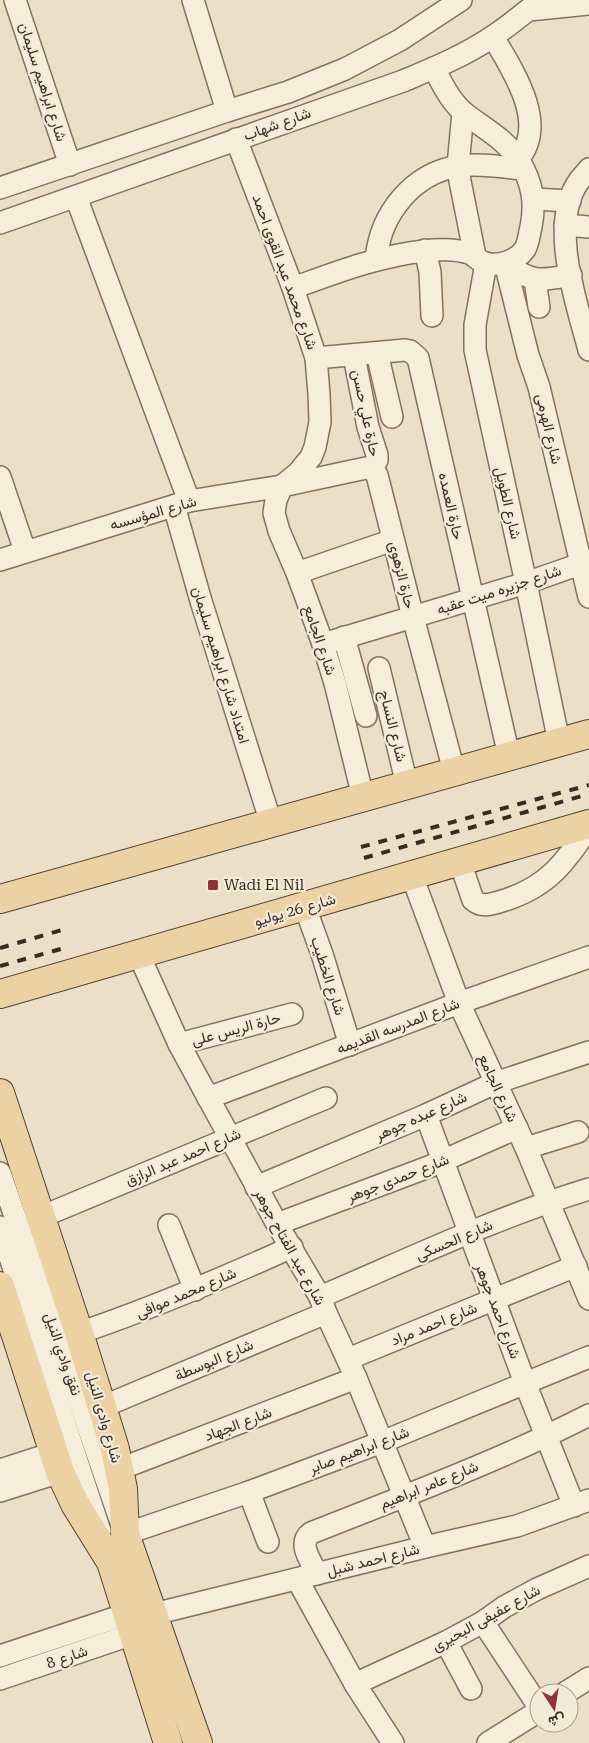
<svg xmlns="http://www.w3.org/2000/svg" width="589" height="1743" font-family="'Roboto Serif',Vazirmatn,serif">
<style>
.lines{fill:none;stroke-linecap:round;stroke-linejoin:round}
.minor-casing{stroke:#86715f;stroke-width:24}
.major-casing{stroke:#554032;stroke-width:30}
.minor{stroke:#f7eddb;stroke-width:21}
.major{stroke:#ebd1a4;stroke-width:28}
.rail{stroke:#382b21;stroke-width:4;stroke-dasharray:9 9;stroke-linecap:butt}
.poi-dot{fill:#913339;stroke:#f3ead7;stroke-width:2}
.labels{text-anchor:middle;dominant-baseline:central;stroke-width:4.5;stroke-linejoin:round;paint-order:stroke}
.street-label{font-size:15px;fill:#382b21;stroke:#f3ead7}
.poi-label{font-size:15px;fill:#382b21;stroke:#f3ead7;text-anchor:start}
</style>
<rect width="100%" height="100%" fill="#ebdfc8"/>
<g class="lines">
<!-- minor casing -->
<g class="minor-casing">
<g id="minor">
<polyline points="15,0 70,165"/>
<polyline points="193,0 227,111"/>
<polyline points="529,10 589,4"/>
<path d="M493,37C512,69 549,124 518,159"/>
<polyline points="463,112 458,166 460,181 475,256"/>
<polyline points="236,139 293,288 316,358 319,394 320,422 315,447 311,457 298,473 282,486 276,500 274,513 279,531 297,573 323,644 335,683 363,797"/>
<path d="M589,169C586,173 582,177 579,181C548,224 577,304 589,350"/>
<polyline points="0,188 227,111 288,92 345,69 400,40 461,0"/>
<polyline points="76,197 189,501"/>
<polyline points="534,199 570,201"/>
<path d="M0,223L403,81C434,68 464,56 492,37C509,26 525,12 541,0"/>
<polyline points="565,225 589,227"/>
<polyline points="425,250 430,272 432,316"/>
<path d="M376,260C380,214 412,174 458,166C479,163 503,167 523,169"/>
<polyline points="486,263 475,325 475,350 526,583 559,742"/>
<polyline points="505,263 528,355 539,387 589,597"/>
<path d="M505,263C532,283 539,281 571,275"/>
<polyline points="535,280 539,307"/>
<path d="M293,288C335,273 378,256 424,251C437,249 456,249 469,253C475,255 478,261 485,263C498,267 517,261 525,249C529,242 529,234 531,227C536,202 532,183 520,162C506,139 483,128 463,112C450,100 442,84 434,68"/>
<polyline points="377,353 392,417"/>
<polyline points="354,356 368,427 377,455 377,460 372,469"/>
<polyline points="316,358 405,350 410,351 418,358 509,756"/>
<polyline points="0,477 25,551"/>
<polyline points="174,506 201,601 271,823"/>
<polyline points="0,560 189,501 282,486 366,468 372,469 377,475 413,617 454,771"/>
<polyline points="297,573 393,540"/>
<polyline points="344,637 366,716"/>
<polyline points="323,644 526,583 589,561"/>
<polyline points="379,668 407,785"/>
<path d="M460,862L473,900C482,908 492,904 502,901C529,893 552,878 568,856C576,847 581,837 589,828"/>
<polyline points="412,876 459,1003 526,1148 589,1299"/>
<polyline points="305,907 322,954 350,1045"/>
<polyline points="139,955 179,1044 277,1224 320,1297 326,1313 356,1378 425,1547"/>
<polyline points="179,1044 292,1014"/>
<polyline points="208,1098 459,1003 589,957"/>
<polyline points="426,1115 525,1383 574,1506"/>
<polyline points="526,1148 578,1132"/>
<polyline points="0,1173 125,1534 249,1492 382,1442 589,1357"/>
<polyline points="256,1187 426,1115 495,1083 589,1052"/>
<polyline points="41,1217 326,1098"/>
<polyline points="277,1224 431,1166 517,1128"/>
<polyline points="169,1225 195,1290"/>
<polyline points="0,1227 100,1531"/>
<path d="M320,1297C409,1259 497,1217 589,1189"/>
<path d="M79,1333C153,1308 221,1279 292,1247"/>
<polyline points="348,1359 576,1266"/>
<polyline points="102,1407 326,1313"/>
<polyline points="120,1469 356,1378"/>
<polyline points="0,1470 53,1453"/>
<polyline points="0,1491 60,1472"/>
<polyline points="249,1492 268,1542"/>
<path d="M317,1574C311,1561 297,1543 311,1533C404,1496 499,1461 589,1415"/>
<polyline points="297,1579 355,1684 393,1743"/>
<polyline points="154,1614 425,1547 517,1526 589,1500"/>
<polyline points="483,1622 539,1707"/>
<polyline points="446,1642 471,1689"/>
<polyline points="0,1656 127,1614"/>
<polyline points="0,1679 133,1634"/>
<polyline points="355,1684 446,1642 483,1622 504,1607 537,1589 589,1566"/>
<polyline points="565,1693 589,1678"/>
<polyline points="488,1743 539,1711"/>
</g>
</g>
<!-- major casing -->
<g class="major-casing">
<g id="major">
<polyline points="0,899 589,734"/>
<polyline points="0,994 589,824"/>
<polyline points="0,1093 79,1333 115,1449 123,1489 125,1534 198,1743"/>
<polyline points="0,1286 60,1472 75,1504 111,1562 168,1743"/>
</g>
</g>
<!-- minor -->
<use href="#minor" class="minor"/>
<!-- major -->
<use href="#major" class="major"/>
<!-- rail -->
<g class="rail">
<polyline points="361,847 589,785"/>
<polyline points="364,858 589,794"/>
<polyline points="0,948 62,930"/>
<polyline points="0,966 68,947"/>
</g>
</g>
<!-- markers -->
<rect class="poi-dot" x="207" y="879" width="12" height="12" rx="2.5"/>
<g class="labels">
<!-- street labels -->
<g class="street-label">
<text transform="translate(43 82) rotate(72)">شارع ابراهيم سليمان</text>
<text transform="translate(277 124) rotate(-20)">شارع شهاب</text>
<text transform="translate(285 272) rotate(70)">شارع محمد عبد القوى احمد</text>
<text transform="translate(366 413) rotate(78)">حارة علي حسن</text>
<text transform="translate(549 429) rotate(77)">شارع الهرمى</text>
<text transform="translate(508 503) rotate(77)">شارع الطويل</text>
<text transform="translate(451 506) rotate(77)">حارة العمده</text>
<text transform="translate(153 513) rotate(-16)">شارع المؤسسه</text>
<text transform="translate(402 575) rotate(76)">حارة الزهوى</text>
<text transform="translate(499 590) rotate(-18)">شارع جزيره ميت عقبه</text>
<text transform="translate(320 640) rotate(71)">شارع الجامع</text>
<text transform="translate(221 665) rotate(73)">امتداد شارع ابراهيم سليمان</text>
<text transform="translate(393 726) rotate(76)">شارع النساج</text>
<text transform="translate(295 910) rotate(-16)">شارع 26 يوليو</text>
<text transform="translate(328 976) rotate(72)">شارع الخطيب</text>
<text transform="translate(398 1026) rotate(-21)">شارع المدرسه القديمه</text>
<text transform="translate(236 1029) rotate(-15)">حارة الريس على</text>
<text transform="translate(498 1088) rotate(65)">شارع الجامع</text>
<text transform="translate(421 1116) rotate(-24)">شارع عبده جوهر</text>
<text transform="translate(183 1157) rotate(-23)">شارع احمد عبد الرازق</text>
<text transform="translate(398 1178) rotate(-21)">شارع حمدى جوهر</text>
<text transform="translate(454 1240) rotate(-23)">شارع الحسكى</text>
<text transform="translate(290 1247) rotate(61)">شارع عبد الفتاح جوهر</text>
<text transform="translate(186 1293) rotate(-23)">شارع محمد موافى</text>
<text transform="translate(498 1311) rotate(69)">شارع احمد جوهر</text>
<text transform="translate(434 1324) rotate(-22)">شارع احمد مراد</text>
<text transform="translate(63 1354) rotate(71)">نفق وادي النيل</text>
<text transform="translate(214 1360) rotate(-23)">شارع البوسطة</text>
<text transform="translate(104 1417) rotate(74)">شارع وادى النيل</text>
<text transform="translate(238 1424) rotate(-21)">شارع الجهاد</text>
<text transform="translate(359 1450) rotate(-21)">شارع ابراهيم صابر</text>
<text transform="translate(429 1485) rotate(-22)">شارع عامر ابراهيم</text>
<text transform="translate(373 1560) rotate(-14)">شارع احمد شبل</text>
<text transform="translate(486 1618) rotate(-29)">شارع عفيفى البحيرى</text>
<text transform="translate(67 1657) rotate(-19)">شارع 8</text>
</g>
<!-- poi labels -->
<g class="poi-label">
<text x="224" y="885">Wadi El Nil</text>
</g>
</g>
<!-- north arrow -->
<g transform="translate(554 1708) rotate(168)"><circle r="24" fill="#f3ead7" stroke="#a89e8e"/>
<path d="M0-4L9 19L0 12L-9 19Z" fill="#913339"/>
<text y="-8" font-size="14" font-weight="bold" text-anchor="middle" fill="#382b21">ش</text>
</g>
</svg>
